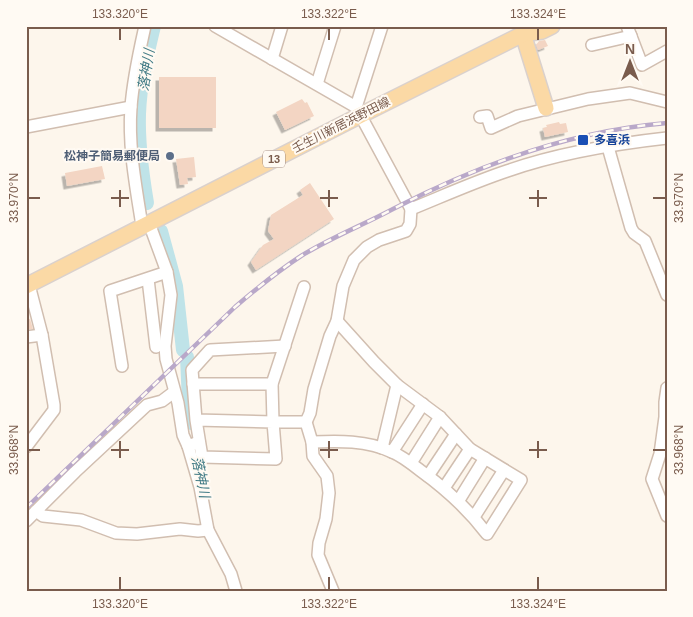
<svg xmlns="http://www.w3.org/2000/svg" width="693" height="617" font-family="Helvetica,'Noto Sans JP',sans-serif">
<style>
.lines{fill:none;stroke-linecap:round;stroke-linejoin:round}
.river{stroke:#bfe3e8;stroke-width:14}
.building{fill:#f3d5c3;filter:url(#shadow)}
.minor-casing{stroke:#d1beb0;stroke-width:14}
.major-casing{stroke:#dad1cd;stroke-width:18}
.minor{stroke:#fff;stroke-width:11}
.major{stroke:#fbd9a5;stroke-width:15}
.rail-casing{stroke:#b9a8c9;stroke-width:4.5}
.rail{stroke:#fffaf3;stroke-width:2.5;stroke-dasharray:8;stroke-linecap:butt}
.ticks{fill:none;stroke:#7a5c4d;stroke-width:2}
.transit-dot{fill:#1a4fb4;stroke:#fffaf3;stroke-width:2}
.service-dot{fill:#5c6f8a;stroke:#fffaf3;stroke-width:2}
.labels{text-anchor:middle;dominant-baseline:central;stroke-width:4;stroke-linejoin:round;paint-order:stroke}
.shield{fill:#fffaf3;stroke:#a28b7f;stroke-width:1}
.shield-label{font-size:11px;font-weight:bold;fill:#7a5c4d}
.street-label{font-size:12px;fill:#7a5c4d;stroke:#fffaf3}
.transit-label{font-size:12px;font-weight:bold;fill:#164399;stroke:#fffaf3;text-anchor:start}
.service-label{font-size:12px;font-weight:bold;fill:#4e5e75;stroke:#fffaf3;text-anchor:end}
.water-label{font-size:14px;font-style:italic;fill:#437c86;stroke:#fffaf3}
.neatline{fill:none;stroke:#7a5c4d;stroke-width:2}
.ticks-label{font-size:12px;text-anchor:middle;fill:#7a5c4d}
</style>
<defs>
<filter id="shadow"><feDropShadow dx="-3.5" dy="3.5" stdDeviation="0" flood-color="#0004"/></filter>
</defs>
<rect width="100%" height="100%" fill="#fdf6ec"/>
<g class="lines">
<!-- river -->
<g class="river">
<path d="M147,203C142,173 138,144 139,114C140,84 147,55 154,26"/>
<polyline points="161,231 176,286 183,350"/>
<polyline points="187,357 189,403 192,423"/>
</g>
</g>
<!-- building -->
<g class="building">
<polygon points="545,40 548,46 538,50 536,45 539,41"/>
<rect x="159" y="77" width="57" height="51"/>
<polygon points="302,99 305,103 307,102 314,116 285,130 276,112"/>
<polygon points="559,122 560,124 566,123 568,132 545,137 543,128 547,127 546,125"/>
<polygon points="194,157 196,177 187,178 188,184 180,185 176,159"/>
<polygon points="102,166 105,179 67,186 65,173"/>
<polygon points="310,183 334,219 256,270 251,262 263,245 274,239 268,231 271,215 303,195 300,190"/>
<polygon points="30,319 33,329 26,329 26,320"/>
</g>
<g class="lines">
<!-- minor casing -->
<g class="minor-casing">
<g id="minor">
<path d="M215,26L356,107L411,209C443,196 474,182 507,171C558,153 613,144 667,138"/>
<polyline points="627,26 642,65 667,51"/>
<polyline points="592,45 631,36"/>
<polyline points="272,59 282,26"/>
<polyline points="317,84 335,26"/>
<polyline points="356,107 382,26"/>
<polyline points="480,117 487,116 491,128 518,116 588,99 630,93 667,102"/>
<polyline points="26,127 131,107"/>
<polyline points="608,147 631,228 634,233 645,241 667,295"/>
<polyline points="149,223 167,272 171,295 165,346 166,359 178,403 183,435 188,446 199,442"/>
<path d="M142,226C136,187 128,147 131,107C133,79 139,53 145,26"/>
<polyline points="148,279 156,347"/>
<polyline points="304,287 272,384 273,422 306,422 312,442 313,456 327,476 329,493 326,519 319,543 318,555 333,591"/>
<polyline points="337,321 374,362 397,385 382,448"/>
<polyline points="26,337 42,335"/>
<polyline points="122,366 110,291 167,272"/>
<polyline points="193,384 272,384"/>
<polyline points="667,388 665,402 665,417 660,454 652,479 667,516"/>
<polyline points="196,420 273,422 276,459 202,457 196,420 192,370 210,350 285,346"/>
<polyline points="306,422 310,413 314,389 330,336 337,321 343,286 354,260 367,247 379,240 406,231 410,224 411,209"/>
<path d="M312,442C338,441 367,440 392,452C402,456 412,464 421,471C446,489 468,509 487,534L521,480L470,449L440,417L397,385"/>
<polyline points="188,446 200,487 208,530 231,574 236,591"/>
<polyline points="26,447 54,410 54,405 42,335 29,285"/>
<polyline points="392,452 423,404"/>
<polyline points="411,463 440,417"/>
<polyline points="428,476 456,434"/>
<polyline points="444,488 470,449"/>
<polyline points="459,500 485,458"/>
<polyline points="36,511 43,516 81,520 116,533 137,534 180,529 198,531 208,530"/>
<polyline points="474,517 504,470"/>
<polyline points="26,521 75,472 147,405 162,401 174,392"/>
</g>
</g>
<!-- major casing -->
<g class="major-casing">
<g id="major">
<polyline points="523,34 546,108"/>
<polyline points="523,34 542,31 552,26"/>
<polyline points="26,286 361,115 523,34 532,26"/>
</g>
</g>
<!-- minor -->
<use href="#minor" class="minor"/>
<!-- major -->
<use href="#major" class="major"/>
<!-- rail casing -->
<g class="rail-casing">
<path id="rail" d="M26,508L235,307C256,289 278,271 301,256C330,238 363,225 393,209C478,165 570,131 667,123"/>
</g>
<!-- rail -->
<use href="#rail" class="rail"/>
</g>
<!-- ticks -->
<path class="ticks" d="M120,28V40M329,28V40M538,28V40M120,190V207M329,190V207M538,190V207M28,198H40M111,198H129M320,198H338M529,198H547M653,198H666M120,441V458M329,441V458M538,441V458M28,450H40M111,450H129M320,450H338M529,450H547M653,450H666M120,577V590M329,577V590M538,577V590"/>
<!-- markers -->
<rect class="transit-dot" x="577" y="134" width="12" height="12" rx="2.5"/>
<circle class="service-dot" cx="170" cy="156" r="5"/>
<g class="labels">
<!-- shield labels -->
<rect class="shield" x="263" y="150.5" width="22" height="17" rx="4"/>
<g class="shield-label">
<text x="274" y="159">13</text>
</g>
<!-- street labels -->
<g class="street-label">
<text transform="translate(341 125) rotate(-27)">壬生川新居浜野田線</text>
</g>
<!-- transit labels -->
<g class="transit-label">
<text x="594" y="140">多喜浜</text>
</g>
<!-- service labels -->
<g class="service-label">
<text x="160" y="156">松神子簡易郵便局</text>
</g>
<!-- water labels -->
<g class="water-label">
<text transform="translate(146 70) rotate(-81)">落神川</text>
<text transform="translate(201 477) rotate(78)">落神川</text>
</g>
</g>
<!-- border -->
<rect width="693" height="617" fill="none" stroke="#fffaf3" stroke-width="55"/>
<!-- north arrow -->
<g transform="translate(630 62)" stroke="#fffaf3" stroke-width="4" paint-order="stroke">
<path d="M0-4L9 19L0 12L-9 19Z" fill="#7a5c4d"/>
<text y="-8" font-size="14" font-weight="bold" text-anchor="middle" fill="#7a5c4d">N</text>
</g>
<rect x="28" y="28" width="638" height="562" class="neatline"/>
<g class="ticks-label">
<text x="120" y="18">133.320°E</text>
<text x="329" y="18">133.322°E</text>
<text x="538" y="18">133.324°E</text>
<text transform="translate(14 198) rotate(-90)" y="4">33.970°N</text>
<text transform="translate(679 198) rotate(-90)" y="4">33.970°N</text>
<text transform="translate(14 450) rotate(-90)" y="4">33.968°N</text>
<text transform="translate(679 450) rotate(-90)" y="4">33.968°N</text>
<text x="120" y="608">133.320°E</text>
<text x="329" y="608">133.322°E</text>
<text x="538" y="608">133.324°E</text>
</g>
</svg>
